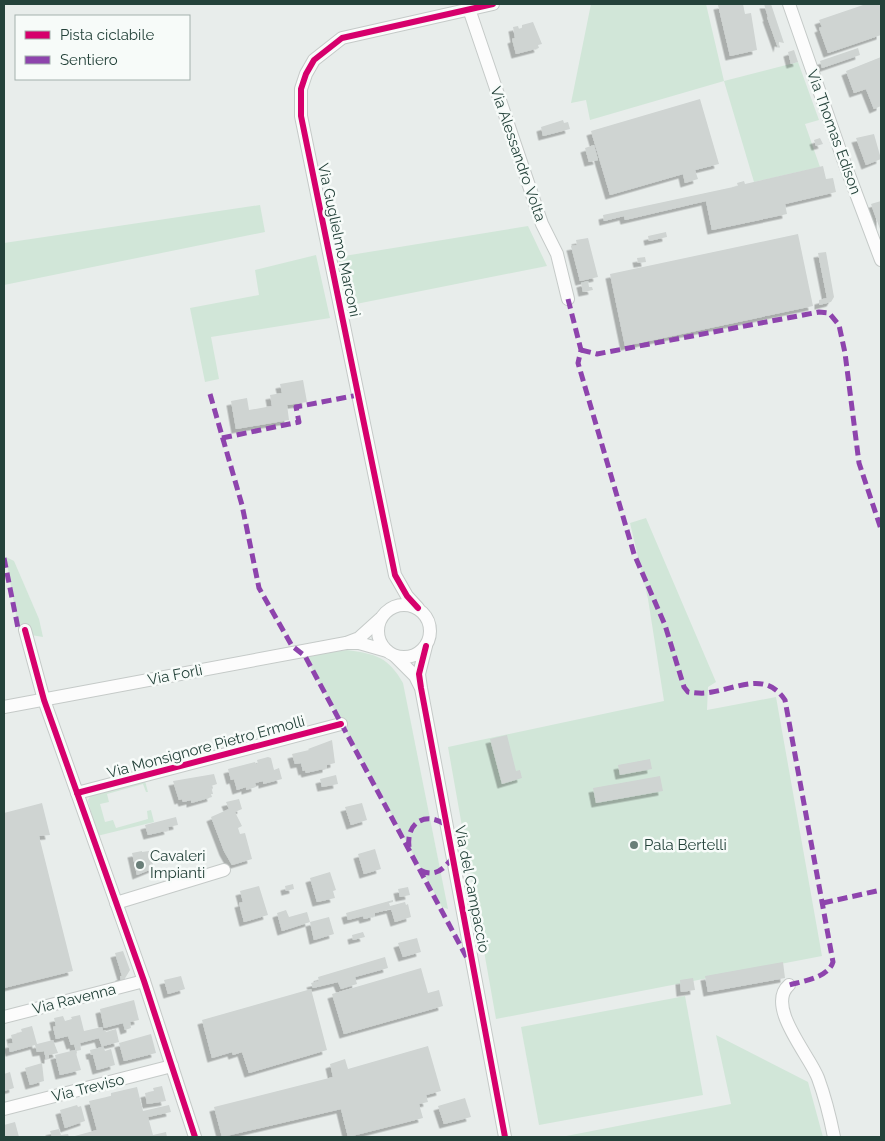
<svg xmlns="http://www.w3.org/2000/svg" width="885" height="1141" font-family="Raleway,sans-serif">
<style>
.green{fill:#d1e6d8}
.building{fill:#cfd4d2;filter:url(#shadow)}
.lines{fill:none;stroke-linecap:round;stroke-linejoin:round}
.minor-casing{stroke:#c5cac8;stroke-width:14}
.minor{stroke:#fcfcfc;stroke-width:12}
.quiet{stroke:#8e44ad;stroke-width:5;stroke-dasharray:10 5;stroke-linecap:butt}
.cycleway-casing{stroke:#f7fbf9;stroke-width:9}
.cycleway{stroke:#d6006c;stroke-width:6}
.poi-dot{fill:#697e78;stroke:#f7fbf9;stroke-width:2}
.labels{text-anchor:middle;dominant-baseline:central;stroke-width:5;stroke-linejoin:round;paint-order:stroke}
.street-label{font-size:15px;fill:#24423a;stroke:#f7fbf9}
.poi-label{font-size:15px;fill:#24423a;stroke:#f7fbf9;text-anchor:start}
</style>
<defs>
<filter id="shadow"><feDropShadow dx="-4.5" dy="4.5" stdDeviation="0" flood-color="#0004"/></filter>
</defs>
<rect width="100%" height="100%" fill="#e8edeb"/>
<!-- green -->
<g class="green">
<polygon points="591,4 706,4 724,81 798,62 819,120 805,124 820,167 754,182 724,81 590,120 586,100 571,103"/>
<polygon points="260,205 265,232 4,285 4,243"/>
<polygon points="528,226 547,266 351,305 338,257"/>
<polygon points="316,255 330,318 211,337 219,379 205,382 190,308 259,295 255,270"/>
<polygon points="646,518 716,682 708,687 707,710 776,697 822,956 496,1019 448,747 664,701 648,599 630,523"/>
<polygon points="6,557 14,561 39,619 43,637 19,633"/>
<path d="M347,650C376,654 388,657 403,683L448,909L442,907L305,656Z"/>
<polygon points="145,781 148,792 146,792 143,784 107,794 109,802 100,804 105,822 113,820 116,828 148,819 147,811 151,810 154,822 97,836 88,800 91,795"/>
<polygon points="685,996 703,1095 539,1125 521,1027"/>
<polygon points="716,1035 808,1082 823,1137 561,1137 731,1104"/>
</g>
<!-- building -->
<g class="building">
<polygon points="724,4 743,4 745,14 751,13 757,50 730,56 718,5"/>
<polygon points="764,4 771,4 784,43 779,42 778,48 767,17 768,17"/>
<polygon points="866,4 881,4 881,35 828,53 819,28 822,27 819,20"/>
<polygon points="533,22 542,44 538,45 539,48 516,54 512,39 515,38 513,27 518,26 519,29 522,28 522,25"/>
<polygon points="858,48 860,55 822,68 820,61"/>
<polygon points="794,50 798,62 791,64 788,52"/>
<polygon points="881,57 881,106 874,109 866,89 854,93 846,71"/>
<polygon points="700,99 719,164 695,170 698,179 685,183 683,174 610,195 591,131"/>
<polygon points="563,120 564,123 568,122 570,129 543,136 541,127"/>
<polygon points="874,134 881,159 866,165 856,138"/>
<polygon points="820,138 823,144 816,146 814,140"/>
<polygon points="594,145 598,160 589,162 585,148"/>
<polygon points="823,166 826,179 833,178 836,192 785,204 787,214 712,230 706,201 625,220 624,216 604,221 603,215 738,186 737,183 744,181 745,184"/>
<polygon points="881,201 881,232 871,204"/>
<polygon points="666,232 667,237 649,241 648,236"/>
<polygon points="798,234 813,306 625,346 610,274"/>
<polygon points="588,238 598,277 580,281 571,246 577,245 576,240"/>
<polygon points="826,252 834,297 831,302 819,305 819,300 827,298 818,253"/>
<polygon points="645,257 646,262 638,263 637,258"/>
<polygon points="588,281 589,287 592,287 593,290 583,292 581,283"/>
<polygon points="303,380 307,402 287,405 289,420 236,429 231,401 247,398 249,410 272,406 270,395 282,393 280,384"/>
<polygon points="507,735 516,771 520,770 522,778 502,784 490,739"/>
<polygon points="332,740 335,763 327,765 327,768 306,773 305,770 303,771 301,763 295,764 292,754 309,750 308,749"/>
<polygon points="268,757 271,758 274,770 279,768 282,779 263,784 263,781 255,783 256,787 246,790 246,787 237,790 234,779 231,780 228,769 255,762 256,764 258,764 257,760"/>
<polygon points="650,759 652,769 620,775 618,765"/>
<polygon points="214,774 217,784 211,786 213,794 211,794 212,797 191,803 191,800 183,802 182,799 179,800 173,781"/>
<polygon points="336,775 338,784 322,787 320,779"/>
<polygon points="660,776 663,791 596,803 593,788"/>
<polygon points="239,799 242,809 235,812 242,826 238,828 240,834 245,833 252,859 232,865 224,851 211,817 229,809 226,802"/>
<polygon points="42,803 50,835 39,836 73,971 4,988 4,813"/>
<polygon points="362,803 367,820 351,825 345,807"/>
<polygon points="176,817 178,825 168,827 169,830 148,835 145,825"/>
<polygon points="375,849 381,869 364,874 358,854"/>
<polygon points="142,851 142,852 149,851 154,868 137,875 132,853"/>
<polygon points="330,872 336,890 333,891 335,898 317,902 310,878"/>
<polygon points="293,884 294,889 286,891 285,886"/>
<polygon points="259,886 268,915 244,922 239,903 243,902 240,891"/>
<polygon points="408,887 410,895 400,897 398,889"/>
<polygon points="393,900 393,902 389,903 390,906 405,902 406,905 408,904 411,917 395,922 391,909 375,913 375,916 368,918 364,919 363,916 348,920 346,913"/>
<polygon points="286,910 289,917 307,912 310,922 329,917 334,934 314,940 310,922 282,931 277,913"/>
<polygon points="363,932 365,937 353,940 352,935"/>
<polygon points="417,938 421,952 403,957 398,943"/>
<polygon points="123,951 130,970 124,980 121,981 120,976 122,976 115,953"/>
<polygon points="385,957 388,968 355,977 357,984 341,989 338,982 313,988 311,983 319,981 318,977"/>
<polygon points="783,962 785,978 708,992 705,976"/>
<polygon points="421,968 428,993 439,990 443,1006 344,1034 332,994"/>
<polygon points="181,976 185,989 168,994 164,980"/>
<polygon points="693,978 695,990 681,992 680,980"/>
<polygon points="311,989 327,1050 249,1073 242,1052 233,1055 232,1052 212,1058 202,1020"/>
<polygon points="134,1000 139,1020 130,1022 131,1028 125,1030 123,1023 104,1028 100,1009"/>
<polygon points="80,1015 84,1031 102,1027 103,1031 105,1030 106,1032 116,1029 119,1042 103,1046 105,1051 111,1049 115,1065 97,1070 93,1055 91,1055 90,1050 102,1047 99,1038 80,1043 81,1050 76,1051 74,1044 71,1045 68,1036 56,1039 53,1027 56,1026 54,1018 63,1016 65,1021 72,1019 71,1017"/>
<polygon points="32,1026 37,1044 53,1040 58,1053 49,1055 49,1059 46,1059 44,1051 37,1052 35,1045 10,1052 8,1044 13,1043 11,1035 22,1032 21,1029"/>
<polygon points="151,1034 156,1053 124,1061 119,1043"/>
<polygon points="428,1046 441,1091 426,1095 428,1102 419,1104 423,1118 348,1137 341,1109 222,1137 214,1107 333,1077 330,1064 345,1059 348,1069"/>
<polygon points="75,1050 81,1070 60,1075 55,1055"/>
<polygon points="42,1063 44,1081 30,1085 25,1068"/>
<polygon points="10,1072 14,1088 4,1091 4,1074"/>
<polygon points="162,1086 166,1101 147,1104 145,1093 154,1091 153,1088"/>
<polygon points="137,1087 143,1111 169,1105 171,1112 148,1117 153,1135 166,1132 167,1137 71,1137 97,1130 89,1101 111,1096 111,1093"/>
<polygon points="465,1098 471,1117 444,1124 438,1106"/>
<polygon points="77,1105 78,1107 81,1106 85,1121 65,1128 60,1110"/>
<polygon points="15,1122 19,1137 4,1137 4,1125"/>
<polygon points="59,1129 61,1135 68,1134 69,1137 52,1137 50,1131"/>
</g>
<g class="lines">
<!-- minor casing -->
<g class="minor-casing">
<g id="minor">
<polyline points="789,4 843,159 881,260"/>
<polyline points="469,9 542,224 557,254 568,299"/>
<circle cx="404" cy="631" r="26"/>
<polyline points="418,608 407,596 395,575 301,116 301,89 306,74 314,60 342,38 493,4"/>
<polyline points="25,630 44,700 144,981 195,1137"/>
<polyline points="348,643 359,643 387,651"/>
<polyline points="426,646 419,674 421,688 505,1137"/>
<polyline points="395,656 415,676 420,686"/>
<polyline points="4,707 346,643 359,638 380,619"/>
<polyline points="77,793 341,724"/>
<polyline points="116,903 224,870"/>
<path d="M789,985C765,1006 810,1056 818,1078C825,1097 830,1117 834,1137"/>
<polyline points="4,1017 144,981"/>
<polyline points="4,1109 172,1066"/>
</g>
</g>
<!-- minor -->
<use href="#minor" class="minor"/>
<!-- quiet -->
<g class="quiet">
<path d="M568,299L581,350L578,363L634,554L665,625L684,687L688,692C696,693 704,694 712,692C738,688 766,671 785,700L833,962C828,978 803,981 789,985"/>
<polyline points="581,350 597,354 819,312 829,313 839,325 845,353 859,463 881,529"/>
<polyline points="210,394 242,505 259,588 292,646 305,656 467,958"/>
<polyline points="222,438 299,422 296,407 358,395"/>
<polyline points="4,558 18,628 25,630"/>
<path d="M409,847C406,822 426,811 446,825"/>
<path d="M420,870C435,878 444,869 453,857"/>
<polyline points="823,903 881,890"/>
</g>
<!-- cycleway casing -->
<g class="cycleway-casing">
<g id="cycleway">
<polyline points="418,608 407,596 395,575 301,116 301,89 306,74 314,60 342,38 493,4"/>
<polyline points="25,630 44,700 144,981 195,1137"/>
<polyline points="426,646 419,674 421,688 505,1137"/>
<polyline points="77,793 341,724"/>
</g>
</g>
<!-- cycleway -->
<use href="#cycleway" class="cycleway"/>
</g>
<!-- markers -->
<g class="poi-dot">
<circle cx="634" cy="845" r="5"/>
<circle cx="140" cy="865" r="5"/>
</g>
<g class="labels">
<!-- street labels -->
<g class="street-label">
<text transform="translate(834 132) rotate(70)">Via Thomas Edison</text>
<text transform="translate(518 154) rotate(71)">Via Alessandro Volta</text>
<text transform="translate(339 240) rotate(78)">Via Guglielmo Marconi</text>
<text transform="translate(175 675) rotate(-11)">Via Forlì</text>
<text transform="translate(206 747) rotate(-15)">Via Monsignore Pietro Ermolli</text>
<text transform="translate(472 889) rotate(79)">Via del Campaccio</text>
<text transform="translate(74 999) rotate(-14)">Via Ravenna</text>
<text transform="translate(88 1088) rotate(-14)">Via Treviso</text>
</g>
<!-- poi labels -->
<g class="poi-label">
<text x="644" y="845">Pala Bertelli</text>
<text x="150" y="856">Cavaleri<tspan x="150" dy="17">Impianti</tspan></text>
</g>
</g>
<!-- border -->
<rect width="885" height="1141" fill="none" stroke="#24423a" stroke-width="10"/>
<!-- legend -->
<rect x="15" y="15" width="175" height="65" fill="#f7fbf9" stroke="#a3b1ad"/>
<rect x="25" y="31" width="25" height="8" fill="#d6006c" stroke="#a3b1ad"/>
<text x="60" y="40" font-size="15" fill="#24423a">Pista ciclabile</text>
<rect x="25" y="56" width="25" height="8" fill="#8e44ad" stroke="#a3b1ad"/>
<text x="60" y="65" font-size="15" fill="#24423a">Sentiero</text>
</svg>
